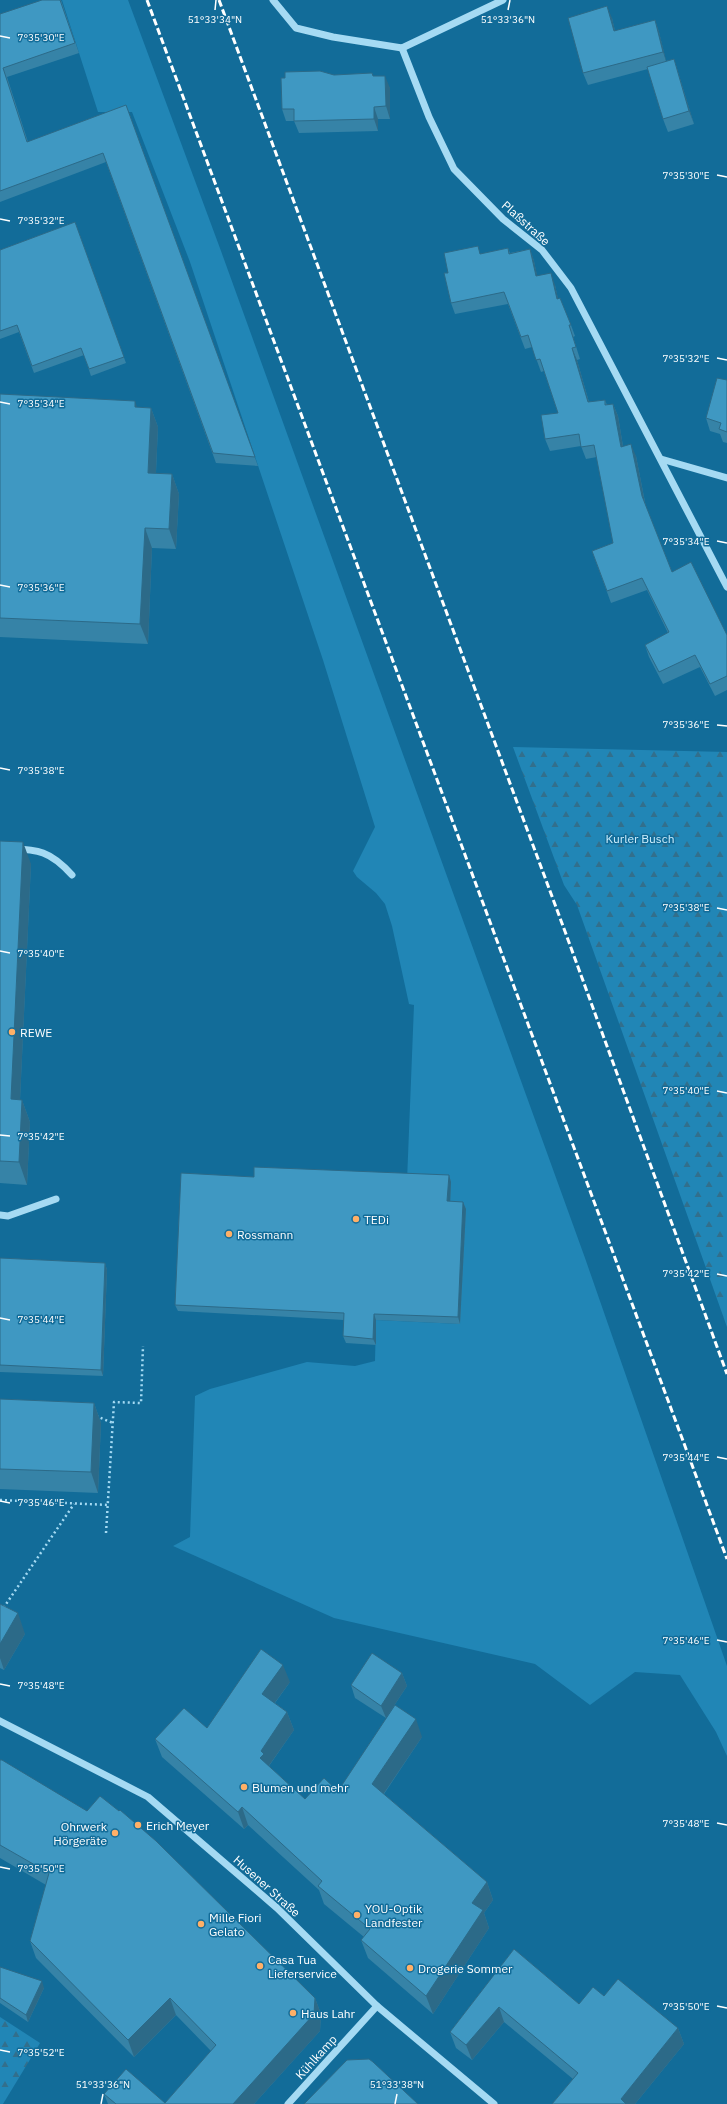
<svg xmlns="http://www.w3.org/2000/svg" width="727" height="2104" font-family="'IBM Plex Sans',sans-serif">
<style>
.green{fill:#2186b6}
.forest{fill:url(#forest-firs)}
.lines{fill:none;stroke-linecap:round;stroke-linejoin:round}
.path{stroke:#a5daf3;stroke-width:2.5;stroke-dasharray:2 3;stroke-linecap:butt}
.minor{stroke:#a5daf3;stroke-width:7}
.rail{stroke:#fff;stroke-width:3;stroke-dasharray:7 3;stroke-linecap:butt}
.wall{fill:#3683a7}
.shaded-wall{fill:#2c6a88}
.building{fill:#3f98c2;stroke:#2c6a88}
.ticks{fill:none;stroke:#fff;stroke-width:1.5}
.poi-dot{fill:#ffb067;stroke:#126c99;stroke-width:1.5}
.labels{text-anchor:middle;dominant-baseline:central;stroke-width:3;stroke-linejoin:round;paint-order:stroke}
.street-label{font-size:12px;fill:#fff;stroke:#126c99}
.park-label{font-size:12px;fill:#cdeefd;stroke:#126c99}
.poi-label{font-size:12px;fill:#fff;stroke:#126c99;text-anchor:start}
.ticks-label{font-size:10px;text-anchor:middle;fill:#fff;stroke:#126c99;stroke-width:3;stroke-linejoin:round;paint-order:stroke}
</style>
<defs>
<pattern id="forest-firs" width="22" height="20" patternUnits="userSpaceOnUse"><rect width="22" height="20" fill="#2186b6"/><path d="M5 1l3.5 6h-7zM16 11l3.5 6h-7z" fill="#326f8c"/></pattern>
</defs>
<rect width="100%" height="100%" fill="#126c99"/>
<!-- green -->
<polygon class="green" points="62,0 128,0 221,251 585,1258 727,1666 727,1756 716,1732 680,1675 635,1672 590,1705 535,1664 334,1618 173,1546 190,1537 195,1396 210,1389 307,1362 355,1366 375,1361 376,1320 460,1324 407,1181 414,1005 409,1004 392,926 385,904 376,893 357,877 353,871 375,827 323,660 190,262 132,112 98,112"/>
<!-- forest -->
<g class="forest">
<polygon points="513,747 727,752 727,1327 577,905 564,885"/>
<polygon points="0,2017 40,2043 3,2104 0,2104"/>
</g>
<g class="lines">
<!-- path -->
<g class="path">
<polyline points="96,1416 113,1423"/>
<polyline points="0,1500 109,1505"/>
<polyline points="106,1533 114,1402 141,1403 143,1346"/>
<polyline points="0,1609 2,1610 74,1504"/>
</g>
<!-- minor -->
<g class="minor">
<polyline points="273,0 296,28 333,37 402,48"/>
<polyline points="402,48 429,117 454,169 503,219 542,250 571,288 727,587"/>
<polyline points="402,48 503,0"/>
<polyline points="661,459 727,478"/>
<path d="M0,848C34,850 47,847 72,875"/>
<polyline points="0,1215 8,1216 56,1199"/>
<polyline points="0,1721 148,1797 277,1908 377,2006 494,2104"/>
<polyline points="288,2104 377,2006"/>
</g>
<!-- rail -->
<g class="rail">
<polyline points="147,0 727,1559"/>
<polyline points="219,0 563,926 727,1374"/>
</g>
</g>
<!-- wall -->
<g class="wall">
<polygon points="61,0 79,53 7,77 28,142 126,105 258,466 216,463 106,162 0,202 0,14"/>
<polygon points="612,18 615,31 655,20 659,32 666,61 674,59 694,124 668,132 663,119 648,69 588,85 583,73"/>
<polygon points="372,73 373,76 390,88 390,119 378,119 378,131 299,133 294,121 286,121 282,109 285,78"/>
<polygon points="75,222 126,363 91,376 84,355 34,373 19,332 0,339 0,250"/>
<polygon points="508,248 510,253 530,249 534,261 537,276 555,285 558,299 571,325 575,336 573,337 580,359 577,360 589,402 605,400 607,405 613,404 618,416 623,446 636,456 646,507 672,572 727,635 727,690 715,696 700,667 663,684 649,657 645,645 668,633 647,590 611,603 592,551 613,543 597,457 586,459 581,446 550,451 545,439 558,413 544,371 541,372 532,347 525,349 508,304 455,314 451,303 448,273 481,254"/>
<polygon points="727,380 727,443 723,442 720,434 710,431 706,418"/>
<polygon points="0,394 137,407 151,408 158,427 156,473 172,474 179,494 176,549 152,548 148,644 0,637"/>
<polygon points="0,841 31,864 20,1100 22,1100 30,1122 27,1185 0,1183"/>
<polygon points="449,1175 451,1182 450,1201 463,1202 466,1209 460,1324 376,1320 376,1345 346,1343 343,1336 344,1320 178,1311 175,1305 254,1177"/>
<polygon points="0,1258 105,1263 107,1270 103,1376 0,1372"/>
<polygon points="0,1399 94,1403 101,1423 98,1493 0,1489"/>
<polygon points="0,1604 25,1634 4,1670 0,1668"/>
<polygon points="402,1673 407,1686 386,1718 355,1698 351,1685"/>
<polygon points="290,1682 275,1703 287,1712 294,1730 269,1766 305,1799 338,1791 422,1737 384,1794 487,1882 493,1900 484,1913 489,1928 433,2014 368,1958 361,1940 364,1937 324,1904 319,1890 248,1825 244,1829 162,1757 155,1739 207,1728"/>
<polygon points="0,1760 315,1998 321,2014 320,2031 254,2104 108,2104 104,2094 165,2103 211,2051 176,2015 134,2057 36,1958 30,1941 46,1885 0,1858"/>
<polygon points="514,1949 579,2004 604,1996 678,2028 684,2044 635,2104 552,2104 573,2079 504,2022 472,2060 456,2048 450,2032"/>
<polygon points="0,1967 44,1988 28,2022 0,2003"/>
</g>
<!-- shaded-wall -->
<g class="shaded-wall">
<polygon points="607,6 612,18 618,43 614,31"/>
<polygon points="655,20 659,32 667,64 663,52"/>
<polygon points="674,59 694,124 689,111"/>
<polygon points="385,76 390,88 390,119 386,106"/>
<polygon points="374,107 378,119 378,131 374,119"/>
<polygon points="530,249 534,261 540,288 536,276"/>
<polygon points="551,273 555,285 561,311 557,299"/>
<polygon points="572,348 577,360 592,414 588,402"/>
<polygon points="135,401 142,421 135,407"/>
<polygon points="613,404 618,416 625,459 621,447"/>
<polygon points="151,408 158,427 155,493 148,473"/>
<polygon points="631,444 636,456 646,508 642,496"/>
<polygon points="172,474 179,494 176,549 169,529"/>
<polygon points="145,528 152,548 148,644 140,624"/>
<polygon points="23,842 31,864 19,1122 11,1099"/>
<polygon points="22,1100 30,1122 27,1185 19,1162"/>
<polygon points="449,1175 451,1182 450,1207 447,1201"/>
<polygon points="463,1202 466,1209 460,1324 458,1317"/>
<polygon points="105,1263 107,1270 103,1376 101,1370"/>
<polygon points="374,1314 376,1320 376,1345 373,1339"/>
<polygon points="94,1403 101,1423 98,1493 91,1472"/>
<polygon points="18,1613 25,1634 4,1670 0,1658 0,1644"/>
<polygon points="283,1665 290,1682 268,1712 262,1694"/>
<polygon points="402,1673 407,1686 386,1718 381,1706"/>
<polygon points="287,1712 294,1730 268,1767 260,1758 261,1751"/>
<polygon points="416,1719 422,1737 378,1802 372,1784"/>
<polygon points="242,1807 248,1825 244,1829 238,1812"/>
<polygon points="487,1882 493,1900 484,1913 489,1928 433,2014 426,1996 472,1903"/>
<polygon points="42,1981 44,1988 28,2022 26,2015"/>
<polygon points="170,1998 176,2015 134,2057 128,2040"/>
<polygon points="315,1998 321,2014 320,2031 254,2104 233,2104"/>
<polygon points="499,2007 504,2022 472,2060 466,2045"/>
<polygon points="678,2028 684,2044 635,2104 622,2104 621,2099"/>
</g>
<!-- building -->
<g class="building">
<polygon points="42,0 60,0 75,43 3,68 27,142 126,105 255,457 213,453 103,153 0,191 0,14"/>
<polygon points="607,6 614,31 655,20 663,52 583,73 568,18"/>
<polygon points="674,59 689,111 663,119 647,67"/>
<polygon points="320,71 334,75 372,73 373,76 385,76 386,106 374,107 374,119 294,121 294,109 282,109 281,78 285,78 285,72"/>
<polygon points="75,222 124,357 89,369 81,348 32,366 17,325 0,331 0,250"/>
<polygon points="478,246 480,254 508,248 509,254 530,249 536,276 551,273 557,299 560,298 571,325 569,325 576,347 572,348 588,402 605,400 605,405 613,404 621,447 631,444 642,496 672,572 691,562 727,635 727,676 710,684 695,655 659,672 645,645 669,632 642,578 607,591 592,551 613,543 594,445 581,447 579,434 545,439 541,415 558,413 540,359 536,360 528,335 521,337 504,292 451,303 444,273 448,273 444,253"/>
<polygon points="717,378 727,380 727,432 719,429 721,423 706,418"/>
<polygon points="0,394 135,401 135,407 151,408 148,473 172,474 169,529 145,528 140,624 0,618"/>
<polygon points="0,841 23,842 11,1099 22,1100 19,1162 0,1161"/>
<polygon points="254,1167 449,1175 447,1201 463,1202 458,1317 374,1314 373,1339 343,1336 344,1313 175,1305 181,1173 254,1177"/>
<polygon points="0,1258 105,1263 101,1370 0,1365"/>
<polygon points="0,1399 94,1403 91,1472 0,1469"/>
<polygon points="0,1604 18,1613 0,1644"/>
<polygon points="261,1649 283,1665 262,1694 287,1712 261,1751 264,1754 260,1758 305,1799 324,1778 338,1791 395,1705 416,1719 372,1784 487,1882 472,1903 483,1910 426,1996 361,1940 370,1929 318,1886 322,1881 242,1807 238,1812 155,1739 184,1708 207,1728"/>
<polygon points="372,1653 402,1673 381,1706 351,1685"/>
<polygon points="0,1760 2,1760 87,1811 100,1796 119,1811 120,1810 156,1841 315,1998 314,2014 233,2104 116,2104 104,2094 126,2069 165,2103 216,2045 170,1998 128,2040 30,1941 49,1873 0,1845"/>
<polygon points="514,1949 579,2004 593,1987 604,1996 618,1979 678,2028 621,2099 626,2104 552,2104 578,2073 499,2007 466,2045 450,2032"/>
<polygon points="0,1967 42,1981 26,2015 0,1998"/>
<polygon points="369,2059 373,2062 418,2104 304,2104 347,2060"/>
</g>
<!-- ticks -->
<path class="ticks" d="M215,10L216,0M508,10L510,0M0,36L10,38M717,175L727,177M0,219L10,221M717,358L727,360M0,402L10,404M717,541L727,543M0,585L10,587M717,725L727,726M0,768L10,770M717,908L727,910M0,951L10,953M717,1091L727,1093M0,1135L10,1136M717,1274L727,1276M0,1318L10,1320M717,1457L727,1459M0,1501L10,1503M717,1640L727,1642M0,1684L10,1686M717,1823L727,1825M0,1867L10,1869M717,2006L727,2008M0,2050L10,2052M101,2104L103,2094M395,2104L397,2094"/>
<!-- markers -->
<g class="poi-dot">
<circle cx="12" cy="1032" r="4"/>
<circle cx="356" cy="1219" r="4"/>
<circle cx="229" cy="1234" r="4"/>
<circle cx="244" cy="1787" r="4"/>
<circle cx="138" cy="1825" r="4"/>
<circle cx="115" cy="1833" r="4"/>
<circle cx="357" cy="1915" r="4"/>
<circle cx="201" cy="1924" r="4"/>
<circle cx="260" cy="1966" r="4"/>
<circle cx="410" cy="1968" r="4"/>
<circle cx="293" cy="2013" r="4"/>
</g>
<g class="labels">
<!-- street labels -->
<g class="street-label">
<text transform="translate(526 223) rotate(42)">Plaßstraße</text>
<text transform="translate(267 1886) rotate(42)">Husener Straße</text>
<text transform="translate(316 2057) rotate(-48)">Kühlkamp</text>
</g>
<!-- park labels -->
<g class="park-label">
<text x="640" y="838">Kurler Busch</text>
</g>
<!-- poi labels -->
<g class="poi-label">
<text x="20" y="1032">REWE</text>
<text x="364" y="1219">TEDi</text>
<text x="237" y="1234">Rossmann</text>
<text x="252" y="1787">Blumen und mehr</text>
<text x="146" y="1825">Erich Meyer</text>
<text x="107" y="1826" text-anchor="end">Ohrwerk<tspan x="107" dy="14">Hörgeräte</tspan></text>
<text x="365" y="1908">YOU-Optik<tspan x="365" dy="14">Landfester</tspan></text>
<text x="209" y="1917">Mille Fiori<tspan x="209" dy="14">Gelato</tspan></text>
<text x="268" y="1959">Casa Tua<tspan x="268" dy="14">Lieferservice</tspan></text>
<text x="418" y="1968">Drogerie Sommer</text>
<text x="301" y="2013">Haus Lahr</text>
</g>
</g>
<g class="ticks-label">
<text x="215" y="23">51°33'34"N</text>
<text x="508" y="23">51°33'36"N</text>
<text x="41" y="41">7°35'30"E</text>
<text x="686" y="179">7°35'30"E</text>
<text x="41" y="224">7°35'32"E</text>
<text x="686" y="362">7°35'32"E</text>
<text x="41" y="407">7°35'34"E</text>
<text x="686" y="545">7°35'34"E</text>
<text x="41" y="591">7°35'36"E</text>
<text x="686" y="728">7°35'36"E</text>
<text x="41" y="774">7°35'38"E</text>
<text x="686" y="911">7°35'38"E</text>
<text x="41" y="957">7°35'40"E</text>
<text x="686" y="1094">7°35'40"E</text>
<text x="41" y="1140">7°35'42"E</text>
<text x="686" y="1277">7°35'42"E</text>
<text x="41" y="1323">7°35'44"E</text>
<text x="686" y="1461">7°35'44"E</text>
<text x="41" y="1506">7°35'46"E</text>
<text x="686" y="1644">7°35'46"E</text>
<text x="41" y="1689">7°35'48"E</text>
<text x="686" y="1827">7°35'48"E</text>
<text x="41" y="1872">7°35'50"E</text>
<text x="686" y="2010">7°35'50"E</text>
<text x="41" y="2056">7°35'52"E</text>
<text x="103" y="2088">51°33'36"N</text>
<text x="397" y="2088">51°33'38"N</text>
</g>
</svg>
